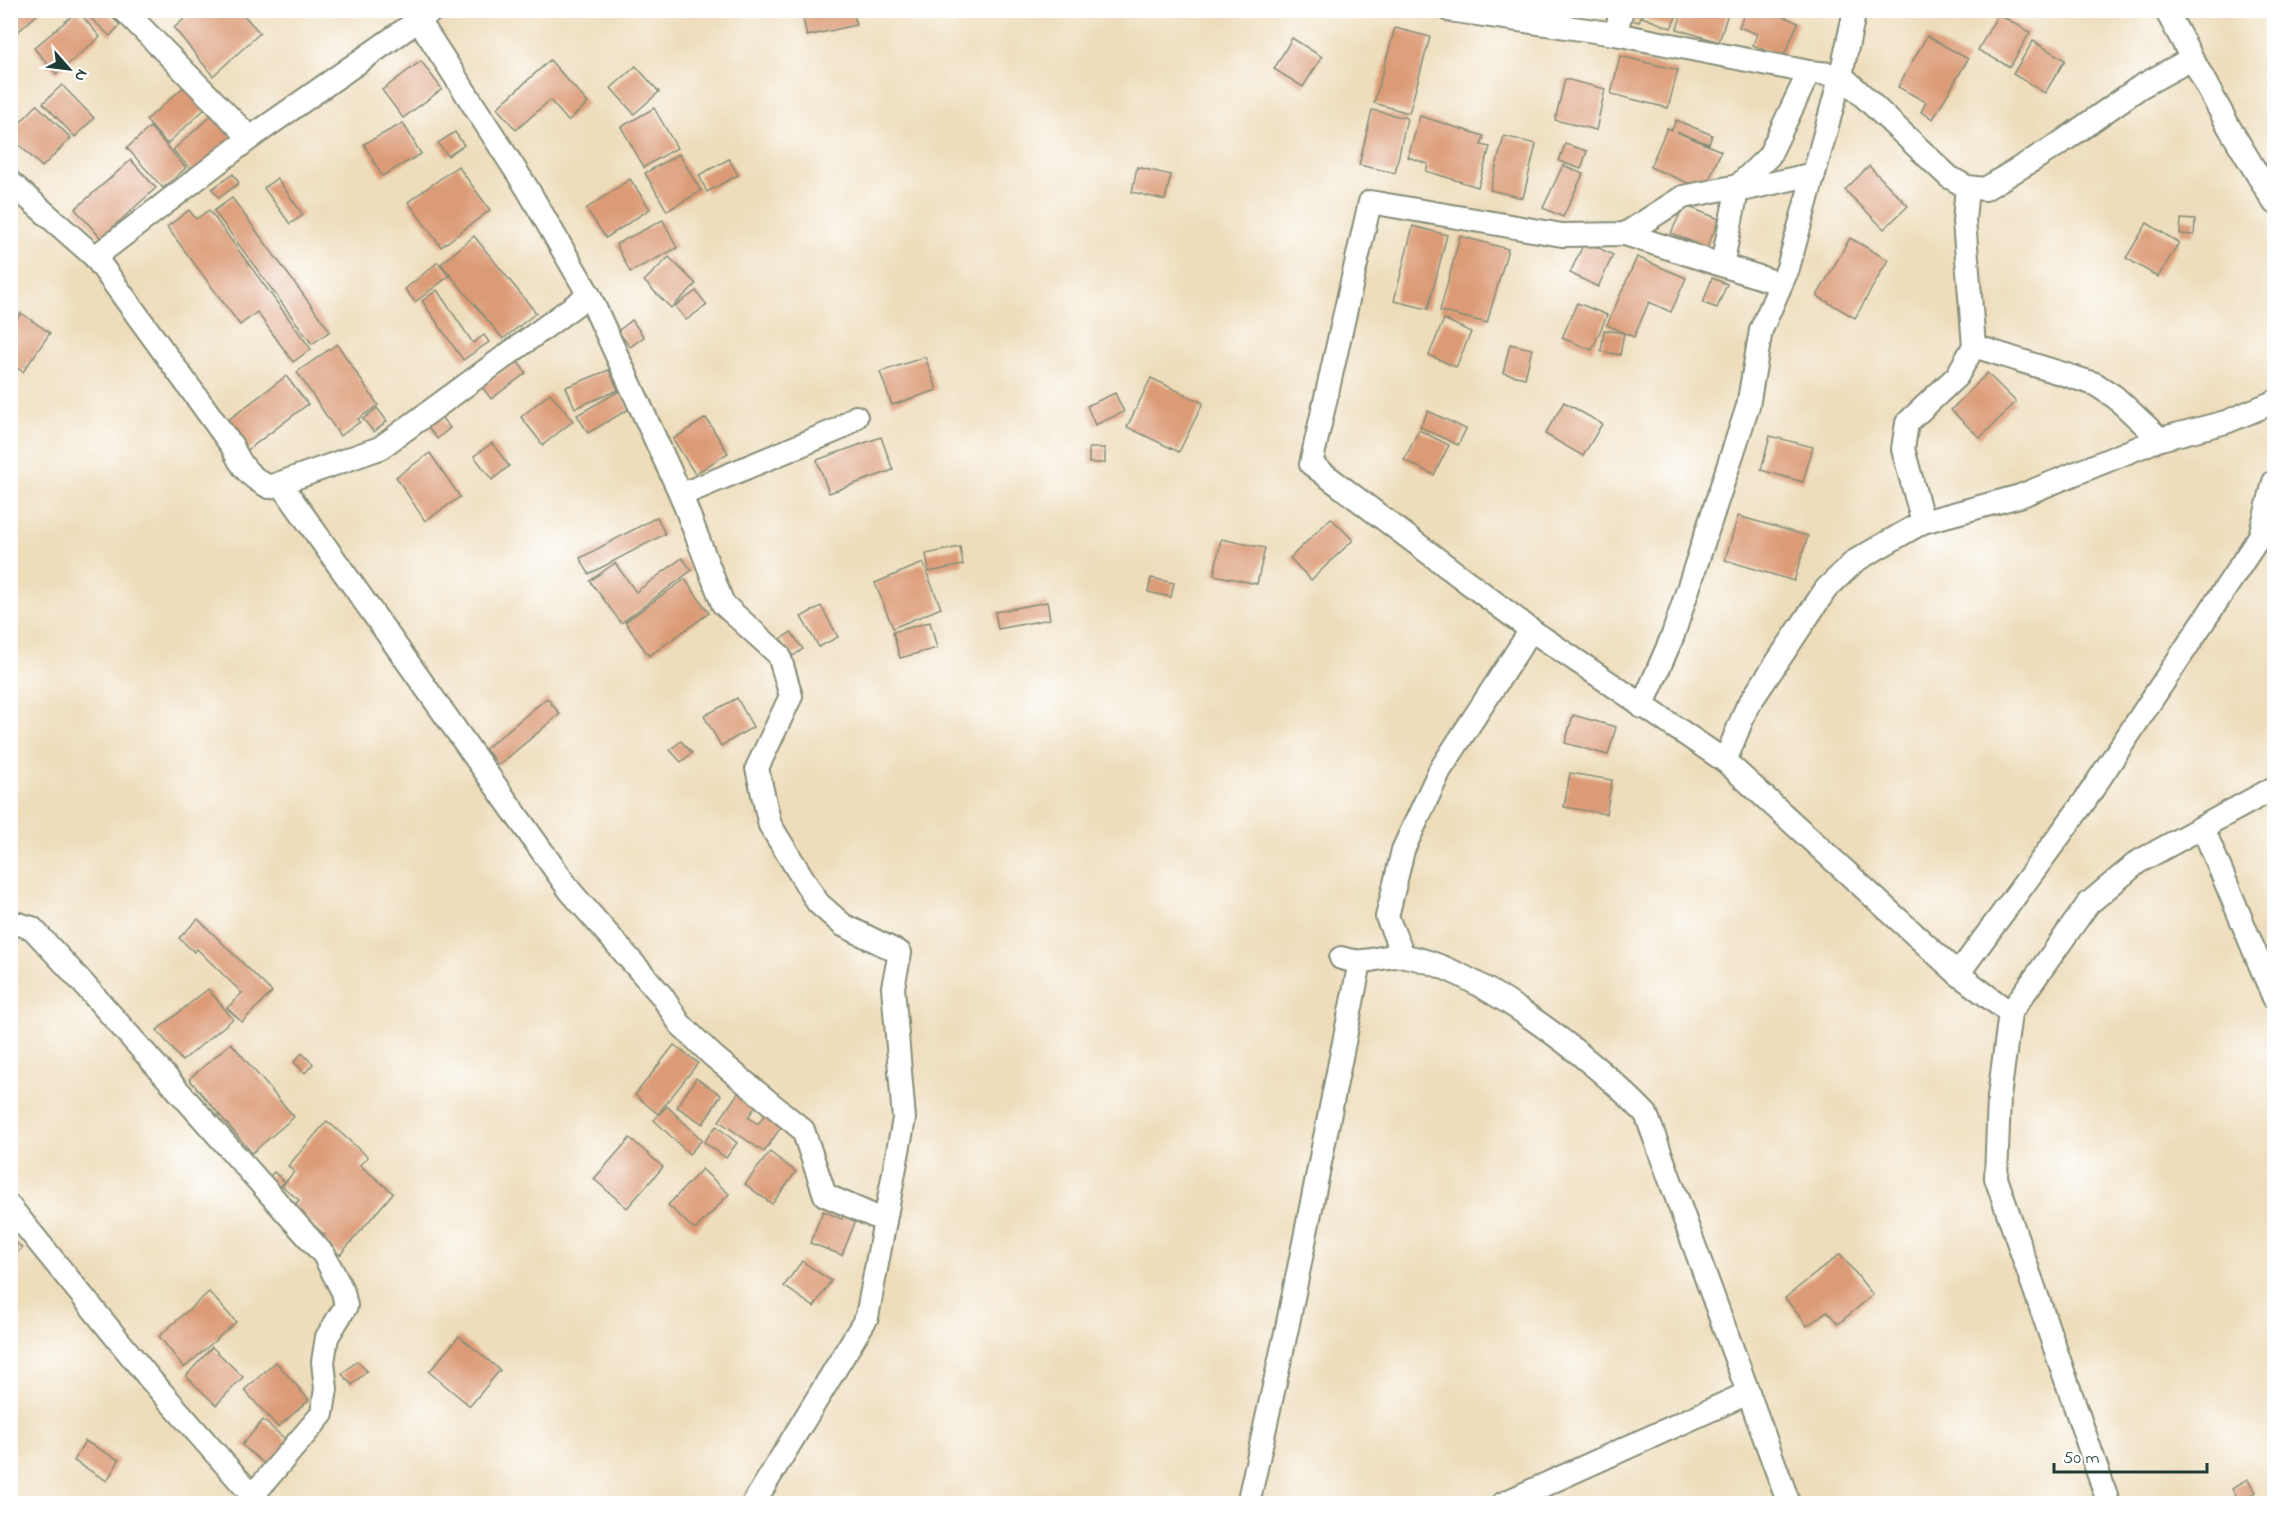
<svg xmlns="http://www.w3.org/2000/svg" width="2285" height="1514" font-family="'Indie Flower',sans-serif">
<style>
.building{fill:#dc9b77}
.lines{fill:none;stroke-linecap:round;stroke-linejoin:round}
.street-casing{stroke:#868d78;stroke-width:26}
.street{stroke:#fff;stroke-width:22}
</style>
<rect width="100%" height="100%" fill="#fff"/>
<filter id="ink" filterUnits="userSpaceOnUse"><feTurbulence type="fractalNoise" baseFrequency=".0167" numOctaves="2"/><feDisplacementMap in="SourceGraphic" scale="12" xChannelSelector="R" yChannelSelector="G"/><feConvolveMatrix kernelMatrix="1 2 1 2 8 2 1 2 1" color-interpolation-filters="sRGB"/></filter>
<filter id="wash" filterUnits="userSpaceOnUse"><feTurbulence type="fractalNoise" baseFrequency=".008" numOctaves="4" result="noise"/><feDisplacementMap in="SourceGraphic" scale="24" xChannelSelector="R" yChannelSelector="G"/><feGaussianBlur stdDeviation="1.35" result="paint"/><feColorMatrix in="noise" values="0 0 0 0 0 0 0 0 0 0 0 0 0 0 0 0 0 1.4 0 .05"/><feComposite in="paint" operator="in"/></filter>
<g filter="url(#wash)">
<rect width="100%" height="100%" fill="#edb"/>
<g id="blocks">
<!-- building -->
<g class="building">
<polygon points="10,10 42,10 10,39"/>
<polygon points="82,10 104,10 120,25 110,36"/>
<polygon points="194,10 239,10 260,33 213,76 174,28"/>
<polygon points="801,10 853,10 856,25 807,36"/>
<polygon points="1627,10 1643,10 1639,22 1625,18"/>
<polygon points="1645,10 1679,10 1671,28 1642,17"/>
<polygon points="1683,10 1729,10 1719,42 1677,29"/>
<polygon points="1746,10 1770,10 1798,23 1783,58 1753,45 1757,34 1739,27"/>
<polygon points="78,11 100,37 56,74 34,48"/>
<polygon points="1998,14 2030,32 2010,67 1978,50"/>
<polygon points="1395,28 1430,37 1409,113 1374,103"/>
<polygon points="1927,36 1968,59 1933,119 1921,112 1926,102 1898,87"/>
<polygon points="1292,38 1322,57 1303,87 1274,69"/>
<polygon points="2033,41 2065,60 2045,93 2013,74"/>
<polygon points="1620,56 1678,70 1668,108 1611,94"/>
<polygon points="550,60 588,103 568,121 550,100 516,130 497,108"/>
<polygon points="421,61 442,89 403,118 382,90"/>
<polygon points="636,66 659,92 634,114 611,88"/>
<polygon points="1565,79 1605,89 1596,130 1555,120"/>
<polygon points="62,85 94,118 75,137 43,103"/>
<polygon points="186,85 206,108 167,144 146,120"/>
<polygon points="37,105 71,138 42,167 10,136 10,133"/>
<polygon points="654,108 677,148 644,167 621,127"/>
<polygon points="1372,110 1407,118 1395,173 1359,165"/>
<polygon points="214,113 237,139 196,175 173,150"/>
<polygon points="1420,116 1484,136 1481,145 1490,147 1478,187 1426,171 1428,164 1408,157"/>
<polygon points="1676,120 1712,135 1709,144 1677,132 1721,151 1705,190 1650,167 1667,128 1672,130"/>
<polygon points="403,123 421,154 382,176 364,144"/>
<polygon points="150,127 186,168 163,188 127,148"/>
<polygon points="455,132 464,145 448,156 438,143"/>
<polygon points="1504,136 1536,144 1523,198 1490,190"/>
<polygon points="1565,144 1587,151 1581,169 1559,161"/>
<polygon points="679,154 701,191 667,211 645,173"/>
<polygon points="729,159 738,175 707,192 699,175"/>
<polygon points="131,160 156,188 101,238 75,209"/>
<polygon points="1563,165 1583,174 1563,217 1543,208"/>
<polygon points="458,166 490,210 441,247 408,202"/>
<polygon points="1869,166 1908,206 1884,229 1845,190"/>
<polygon points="1137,167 1171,175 1165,200 1132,192"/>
<polygon points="233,174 239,183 219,198 212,189"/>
<polygon points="277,178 303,215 290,224 264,188"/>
<polygon points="630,179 650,209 606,238 586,209"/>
<polygon points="232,198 330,331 312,344 214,211"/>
<polygon points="1684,205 1719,219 1707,248 1671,233"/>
<polygon points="189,210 196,219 209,210 311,349 293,362 257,312 240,325 167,227"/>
<polygon points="2181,219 2195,220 2194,235 2180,234"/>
<polygon points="663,220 677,248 630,272 616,244"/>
<polygon points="2147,223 2179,243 2158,277 2126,258"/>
<polygon points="1413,226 1447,235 1428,309 1394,301"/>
<polygon points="474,236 536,313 503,339 441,264"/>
<polygon points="1460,236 1508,249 1487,323 1440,311"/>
<polygon points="1850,238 1888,260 1855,318 1817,296"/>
<polygon points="1585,241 1613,255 1598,287 1570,273"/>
<polygon points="669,257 696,284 671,308 644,281"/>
<polygon points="1637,257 1686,278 1671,312 1649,302 1634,337 1607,325"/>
<polygon points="438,262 449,276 415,302 405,289"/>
<polygon points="1712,278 1727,284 1717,308 1703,303"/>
<polygon points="437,290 473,343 484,335 489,342 463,360 422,301"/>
<polygon points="696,291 707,305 686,320 675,306"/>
<polygon points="1577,303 1607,315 1592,350 1562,338"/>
<polygon points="21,313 50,333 23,372 10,363 10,328"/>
<polygon points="1444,319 1471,332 1456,367 1429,355"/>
<polygon points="632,320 644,337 630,347 618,331"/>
<polygon points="1604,330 1624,333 1620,355 1601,351"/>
<polygon points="337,344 378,405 358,419 360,422 340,436 297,372"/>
<polygon points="1510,344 1532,349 1525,378 1503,373"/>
<polygon points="925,357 937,390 892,405 880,372"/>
<polygon points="517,361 526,373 491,399 482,387"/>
<polygon points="609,370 618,390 575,408 566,387"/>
<polygon points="1987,373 2016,402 1980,438 1951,410"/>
<polygon points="286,376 308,404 245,452 223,424"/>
<polygon points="1151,378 1203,403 1179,452 1127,427"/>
<polygon points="619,391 629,409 588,433 577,415"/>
<polygon points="550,393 573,421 543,445 521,417"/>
<polygon points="1115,393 1124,412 1095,425 1087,406"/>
<polygon points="1564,402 1602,424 1583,456 1545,434"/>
<polygon points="377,408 387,421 374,432 363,419"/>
<polygon points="1428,411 1466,429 1458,445 1420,427"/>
<polygon points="437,412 450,428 437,439 424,422"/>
<polygon points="706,418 728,453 695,474 673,439"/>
<polygon points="1419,430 1449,445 1434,475 1404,460"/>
<polygon points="1770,436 1813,447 1803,482 1761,470"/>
<polygon points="881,437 893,470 829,493 817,460"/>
<polygon points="492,443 509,466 492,480 474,456"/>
<rect x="1089" y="448" width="16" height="15"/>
<polygon points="430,453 460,497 425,521 396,477"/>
<polygon points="1738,516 1808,536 1794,581 1725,560"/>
<polygon points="657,517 665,534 589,574 580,558"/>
<polygon points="1331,518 1353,540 1311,580 1290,558"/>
<polygon points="1221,539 1265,548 1257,584 1214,575"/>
<polygon points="960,547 963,565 929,572 926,554"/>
<polygon points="682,558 692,570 621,623 590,581 615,563 636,592"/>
<polygon points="923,563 941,608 893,628 875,583"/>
<polygon points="1151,578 1174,583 1171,597 1148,592"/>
<polygon points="685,579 709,613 649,656 625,622"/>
<polygon points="1047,602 1050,619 998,629 995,612"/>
<polygon points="821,606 838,637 819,647 801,617"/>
<polygon points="930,622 937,648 900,658 893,632"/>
<polygon points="791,632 803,649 793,656 781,639"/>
<polygon points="547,698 560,714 499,765 485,749"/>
<polygon points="737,698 753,727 721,746 704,716"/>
<polygon points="1573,715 1616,727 1608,755 1565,743"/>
<polygon points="681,741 692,753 681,762 670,750"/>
<polygon points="1570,773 1612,780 1606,814 1564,807"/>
<polygon points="198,919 272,992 242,1022 227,1008 242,993 197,949 194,952 179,938"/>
<polygon points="208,989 233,1019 182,1061 157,1030"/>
<polygon points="231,1043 294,1117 252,1153 189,1079"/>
<polygon points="674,1045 698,1063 658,1114 635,1095"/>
<polygon points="302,1053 313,1064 305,1073 294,1062"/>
<polygon points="696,1078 721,1095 703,1124 677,1107"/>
<polygon points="740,1090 758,1103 748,1117 758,1124 766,1113 783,1124 764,1152 719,1121"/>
<polygon points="667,1106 702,1140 689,1154 654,1120"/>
<polygon points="327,1121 368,1157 360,1165 393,1193 340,1255 322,1239 325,1235 293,1207 299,1200 282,1186 294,1172 288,1166"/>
<polygon points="716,1126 737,1143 726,1158 704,1142"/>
<polygon points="630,1138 663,1167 627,1208 594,1179"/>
<polygon points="770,1152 796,1172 772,1204 745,1184"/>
<polygon points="702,1169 729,1194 695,1230 668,1205"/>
<polygon points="274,1172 285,1182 273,1193 263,1183"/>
<polygon points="823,1211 842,1219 843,1215 856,1220 842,1255 810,1243"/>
<polygon points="10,1237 22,1248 10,1259"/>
<polygon points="1840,1254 1873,1295 1838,1324 1827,1311 1807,1326 1785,1298"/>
<polygon points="802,1261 831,1281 814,1307 784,1286"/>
<polygon points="209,1292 236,1322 184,1368 159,1336"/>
<polygon points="459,1336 500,1370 470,1406 429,1372"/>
<polygon points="212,1347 243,1377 216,1405 186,1376"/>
<polygon points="357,1361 367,1371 352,1385 342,1374"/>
<polygon points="276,1362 309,1400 278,1427 244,1390"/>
<polygon points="263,1420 290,1443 269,1468 242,1445"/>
<polygon points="85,1441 119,1460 107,1481 74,1461"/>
<polygon points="2247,1479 2256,1492 2241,1502 2232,1489"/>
</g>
</g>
</g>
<g filter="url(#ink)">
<use href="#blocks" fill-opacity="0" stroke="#868d78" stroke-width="1.5"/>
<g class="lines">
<!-- street casing -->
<g class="street-casing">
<g id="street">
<polyline points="124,10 250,138"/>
<polyline points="1449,10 1615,34 1809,72 1841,75 1949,177 1967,187 1985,189 2059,144 2140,87 2191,59"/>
<polyline points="2166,10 2229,127 2274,202"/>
<polyline points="418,19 527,188 589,295 681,495 723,604 779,655 791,696 757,768 770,825 818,903 843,925 900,953 893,987 904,1119 867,1317 753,1504"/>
<polyline points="1615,34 1622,10"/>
<polyline points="1809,72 1769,156 1738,186 1683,197 1625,234 1562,235 1370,202 1311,464 1531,630 1725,761 1958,974 2010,1013"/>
<path d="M10,182L95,257L232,446C241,466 249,477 269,487L380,448L589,295"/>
<polyline points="1737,191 1814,174"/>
<polyline points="1625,234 1781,284"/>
<polyline points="95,257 250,138 433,10"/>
<polyline points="1722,265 1738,186"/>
<polyline points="1974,346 2095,384 2115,397 2160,439"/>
<polyline points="281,484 571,892 662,996 680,1024 713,1056 803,1130 825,1195 885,1221"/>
<polyline points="681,495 839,429 856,417"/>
<polyline points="1923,522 1903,449 1907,423 1957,376 1974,346 1964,221 1967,187"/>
<polyline points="1642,707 1673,635 1748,406 1761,330 1788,268 1841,75 1855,10"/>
<polyline points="1725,761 1747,707 1826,589 1855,561 1923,522 2020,496 2160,439 2226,422 2274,402"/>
<polyline points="2203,828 2274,998"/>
<polyline points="10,925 15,923 32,928 81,981 324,1255 343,1292 346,1306 327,1337 323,1362 326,1389 322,1414 253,1495"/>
<polyline points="1403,955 1387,917 1403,850 1440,770 1531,630"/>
<path d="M1341,958C1348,960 1356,962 1363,961C1376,960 1392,954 1404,956C1475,966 1597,1062 1646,1114L1789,1504"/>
<polyline points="1958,974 2084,802 2260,536 2274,482"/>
<polyline points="10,1207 150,1379 260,1504"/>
<polyline points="1248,1504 1287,1328 1360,962"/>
<polyline points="1502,1504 1748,1393"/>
<polyline points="2109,1504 1996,1178 1999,1097 2010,1013 2088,904 2138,862 2274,788"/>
</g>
</g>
<!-- street -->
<use href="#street" class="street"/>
</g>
</g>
<!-- margin -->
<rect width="2285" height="1514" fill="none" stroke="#fff" stroke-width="36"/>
<!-- north arrow -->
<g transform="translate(69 69) rotate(118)" stroke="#ffffff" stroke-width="4.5" paint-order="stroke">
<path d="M0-4.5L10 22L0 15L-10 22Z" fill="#1f3d34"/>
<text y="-9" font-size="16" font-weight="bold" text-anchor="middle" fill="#1f3d34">N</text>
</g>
<!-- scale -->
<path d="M2054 1463v9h153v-9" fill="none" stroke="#1f3d34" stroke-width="3"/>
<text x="2063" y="1463" font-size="18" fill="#1f3d34" stroke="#ffffff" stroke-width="4.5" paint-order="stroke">50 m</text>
</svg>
